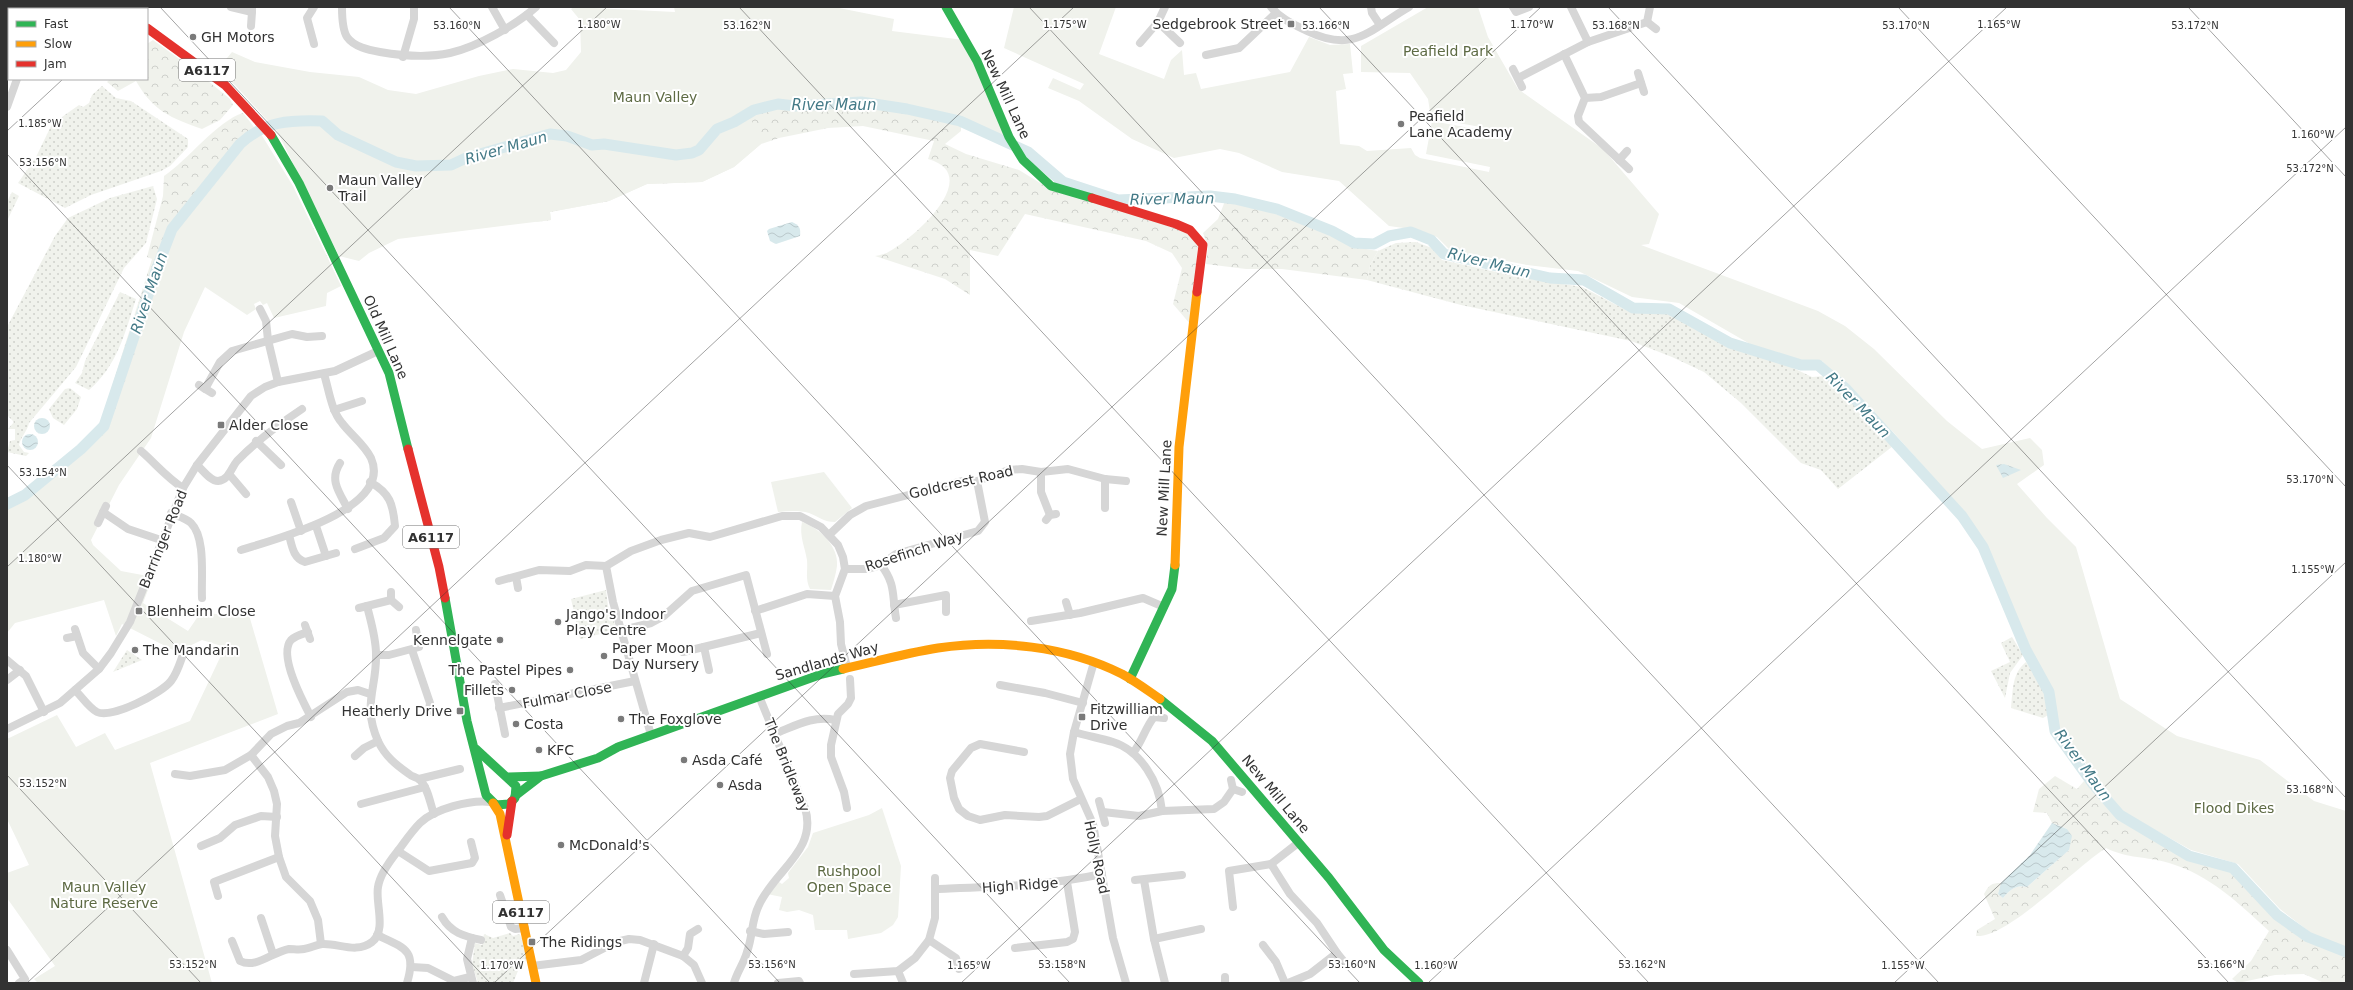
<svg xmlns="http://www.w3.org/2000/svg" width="2353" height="990" font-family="'DejaVu Sans',sans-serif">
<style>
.grass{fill:url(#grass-dots)}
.forest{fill:url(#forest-crowns)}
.green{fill:#f0f2ec}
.water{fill:url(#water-waves)}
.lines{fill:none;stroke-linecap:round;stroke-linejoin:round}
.river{stroke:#d8e9ec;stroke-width:11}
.street{stroke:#d6d6d6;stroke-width:8}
.fast{stroke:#30b455;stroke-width:9}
.slow{stroke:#ff9f0a;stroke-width:9}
.jam{stroke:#e5322d;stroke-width:9}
.ticks{fill:none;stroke:#323232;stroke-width:1;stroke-opacity:0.45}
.poi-dot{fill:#7a7a7a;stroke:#fff;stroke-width:1.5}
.labels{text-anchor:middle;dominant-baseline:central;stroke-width:4;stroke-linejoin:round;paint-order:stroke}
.shield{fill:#fff;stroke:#707070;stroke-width:1}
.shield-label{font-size:13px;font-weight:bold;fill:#323232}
.poi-label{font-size:14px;fill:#323232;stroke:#fff;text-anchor:start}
.park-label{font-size:14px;fill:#5d6a43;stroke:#fff}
.street-label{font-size:14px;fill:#323232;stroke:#fff}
.water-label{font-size:15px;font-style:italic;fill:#447a87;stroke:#fff}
.ticks-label{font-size:10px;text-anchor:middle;fill:#323232;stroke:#fff;stroke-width:4;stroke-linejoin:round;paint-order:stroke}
</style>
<defs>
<pattern id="grass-dots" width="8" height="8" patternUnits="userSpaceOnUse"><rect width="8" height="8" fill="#f0f2ec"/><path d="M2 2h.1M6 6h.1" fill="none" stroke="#ced0cb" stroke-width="1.8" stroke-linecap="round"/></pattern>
<pattern id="forest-crowns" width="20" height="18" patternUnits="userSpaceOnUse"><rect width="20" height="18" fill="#f0f2ec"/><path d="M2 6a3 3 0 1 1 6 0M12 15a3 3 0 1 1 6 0" fill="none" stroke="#ced0cb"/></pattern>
<pattern id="water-waves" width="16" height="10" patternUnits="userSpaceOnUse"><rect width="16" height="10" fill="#d8e9ec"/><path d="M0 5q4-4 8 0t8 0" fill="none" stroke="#bac8cb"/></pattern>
</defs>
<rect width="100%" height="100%" fill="#fff"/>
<!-- grass -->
<g class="grass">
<polygon points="102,86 116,98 131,101 188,139 188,147 170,166 161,171 91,195 65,208 18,183 36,157 52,124 79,105 83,107 89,103 92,95"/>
<path d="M153,186L157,199L146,243L124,268L76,367L29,423C27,432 21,436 19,445L24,452L29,453L26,456L7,452L10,441L15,440V429H8L14,422L7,415V327L55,236L68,218L110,198Z"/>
<polygon points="12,192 19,196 7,221 7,202"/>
<polygon points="1416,242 1432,248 1442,260 1519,277 1582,287 1628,311 1670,311 1727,344 1787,365 1812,377 1826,376 1850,398 1893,446 1838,489 1821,470 1801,463 1741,403 1704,372 1672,357 1631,341 1461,305 1367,280 1370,265 1378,251 1396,243"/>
<path d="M120,292L136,299C125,333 117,366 89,390L75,383L82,373L85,361Z"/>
<polygon points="70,388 81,397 77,409 64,425 53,418 49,409 65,389"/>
<polygon points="606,590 608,606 617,630 580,639 571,599"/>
<polygon points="2012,637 2023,655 2010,673 2005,698 1991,671 2010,662 2001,643"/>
<polygon points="127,650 142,660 113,672"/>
<path d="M2026,662L2048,697L2050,714L2043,718L2011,708C2013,690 2012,673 2026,662Z"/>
<polygon points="510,933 513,936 520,934 528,959 520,966 513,983 478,983 472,964 475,943 482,945 484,934 493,938"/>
</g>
<!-- forest -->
<g class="forest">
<path d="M153,40L196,71L230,99L233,105L220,120L202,129C171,118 153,111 136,81L118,91L107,82L110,79H147V44Z"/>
<path d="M844,103L912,111L961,120V131L945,144L966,154L1019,170L1050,189L1182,228L1198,242L1191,325L1173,304L1182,268L1172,253L1146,241L1025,214L998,256L970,250V295L945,279L875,256C880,255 886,254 890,251C914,238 985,175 928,159L934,141L863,126L828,128L779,138L761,144L734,167L702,182L647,184L609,201L550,212L551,220L536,222L559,181L742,122L764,106L778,108Z"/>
<path d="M243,113C286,165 312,226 341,286L204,259L162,394L7,565V499L18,497L95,431L102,418L152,259L147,257L163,196L164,176C188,160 217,121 243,113Z"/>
<polygon points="1225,201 1273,213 1325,232 1354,247 1378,251 1370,265 1367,280 1282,269 1246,269 1206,264 1208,246 1203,233 1218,219"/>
<path d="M2055,776L2077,789L2084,781L2119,818L2191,861L2232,872L2276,919L2319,945L2346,956V983H2324L2304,974L2275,975L2238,983L2232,979L2251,961L2269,931C2238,903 2210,875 2169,863C2146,856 2128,859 2106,848C2078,865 2007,939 1976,936L1977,930L1995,919L1984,894C1989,885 1991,883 2001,883L1998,894L2003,898C2009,890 2017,884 2027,887L2069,850L2067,829L2052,823L2047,813L2033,812L2039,789Z"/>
</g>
<!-- green -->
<g class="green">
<polygon points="574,7 675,12 674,7 834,7 894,19 892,31 964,40 1008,139 969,120 930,111 861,100 778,107 764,105 750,116 761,144 734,167 702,182 647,184 609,201 550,212 551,220 398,239 369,253 359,261 339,256 277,131 235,85 217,70 232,52 255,62 310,72 359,77 388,90 416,94 479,76 513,69 553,73 566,70 581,52 580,20 571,9"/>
<polygon points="1014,7 1116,7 1099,54 1164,79 1171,60 1182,50 1184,75 1196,73 1201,89 1290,72 1309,37 1330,45 1350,44 1353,73 1343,74 1346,89 1336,91 1340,144 1359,146 1367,151 1411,148 1415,155 1420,158 1489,172 1490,167 1426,154 1432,121 1497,133 1497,130 1431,118 1428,99 1410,73 1361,72 1361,46 1428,7 1478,7 1488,37 1518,89 1603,149 1659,214 1649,244 1641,245 1818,311 1845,326 1874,349 1947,421 1982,449 2030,438 2042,450 2044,465 2017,484 2047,518 2076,547 2120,699 2177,736 2260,760 2314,801 2346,811 2346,948 2311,933 2280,909 2238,864 2191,850 2123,812 2060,730 2045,681 1983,539 1956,503 1894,433 1822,361 1802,360 1757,348 1679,303 1632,297 1578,271 1527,265 1450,250 1437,237 1411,229 1389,226 1339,181 1282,172 1239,153 1220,149 1174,158 1132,139 1079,101 1048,88 1053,78 1080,90 1084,84 1004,48"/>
<polygon points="261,134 293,186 341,286 327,293 326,306 274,318 267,303 263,305 260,301 254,304 256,309 247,315 205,287 184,332 151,438 119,485 91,540 93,545 121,571 153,577 143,603 188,631 201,612 231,616 249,615 278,714 150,763 212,983 38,983 34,979 55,966 7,898 7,873 29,865 7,819 7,739 57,715 76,747 105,733 115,750 190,721 225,647 202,640 177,652 122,624 116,636 104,600 15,623 7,633 7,511 16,509 108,431 177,230 241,148 251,138"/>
<path d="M824,472L852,508L835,522C824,522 819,517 809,513C799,510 788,511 778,512L771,482Z"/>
<path d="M802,522C819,528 839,546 837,566C836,574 833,583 831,590L810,589C805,579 808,571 807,560C805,547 799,536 802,522Z"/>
<polygon points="882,808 901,866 898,917 893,925 881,933 848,939 847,930 815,930 813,915 799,910 787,912 779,910 782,897 767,894 779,882 782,884 789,878 788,873 808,847 813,833 869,815"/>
</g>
<!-- water -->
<g class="water">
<path d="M792,222C799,225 801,228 800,236L776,244L770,241L767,231L769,229Z"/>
<circle cx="42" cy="426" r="8"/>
<circle cx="30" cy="442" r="8"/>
<polygon points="2004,464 2021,470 2003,478 1996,465"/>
<path d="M2052,823L2067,829L2072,836L2069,850L2027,887C2017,884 2009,890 2003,898L1998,894L2001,883L2030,855Z"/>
</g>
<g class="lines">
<!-- river -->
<path class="river" d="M7,504L25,495L81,449L104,426L157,268L172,229L240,144C265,121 289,120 322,121L338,135L396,162L416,166L451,165L466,158L550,134L567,136L592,145L604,144L676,155L692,153L699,150L717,129L734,122L754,110L778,104L795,106L861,102L907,109L960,121L1028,152L1063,182L1118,200L1210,196L1235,199L1277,209L1332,231L1354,243L1374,244L1389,236L1411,232L1431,240L1444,254L1550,278L1584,280L1633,308L1669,309L1730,343L1801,365H1818L1846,389L1962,516L1983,547L2026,650L2049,692L2055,731L2093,784L2120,815L2189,856L2233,868L2277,915L2308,937L2346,952"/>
<!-- street -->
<g class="street">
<polyline points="231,7 252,12 252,7"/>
<path d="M342,7C342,16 342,29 347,37C354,47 369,50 380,52C403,56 427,58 450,53C477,47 516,25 536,7"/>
<polyline points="492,7 505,30"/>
<path d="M1271,7C1281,19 1293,24 1307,31C1355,54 1369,30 1409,7"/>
<polyline points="1371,7 1372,13 1380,25"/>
<polyline points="1513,7 1516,12 1529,7"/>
<polyline points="1571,7 1588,42"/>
<polyline points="527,15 554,43"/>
<polyline points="1158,22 1180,43"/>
<polyline points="1647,22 1656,29"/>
<polyline points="251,26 252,12"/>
<polyline points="1140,43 1158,22 1165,7"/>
<polyline points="314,44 307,18 314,7"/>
<polyline points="1564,54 1585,98 1578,116 1579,122 1629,169"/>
<polyline points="1206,55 1239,48 1276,13"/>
<polyline points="403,57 414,19 414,7"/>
<polyline points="1513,69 1522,87"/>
<polyline points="1638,73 1644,92"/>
<polyline points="1518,78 1588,42 1647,22 1650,7"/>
<polyline points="1585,98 1601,97 1641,83"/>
<polyline points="7,107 17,79"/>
<polyline points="1619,160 1627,151"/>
<polyline points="260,309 266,321 268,340 278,382"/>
<polyline points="199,385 212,393"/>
<polyline points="205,389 220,362 232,351 292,334 307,337 322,336"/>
<polyline points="334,410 362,401"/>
<polyline points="256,441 281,465"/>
<path d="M141,451C156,464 166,477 183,488"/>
<path d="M340,463C329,480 339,492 348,509"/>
<path d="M197,465C203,470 210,481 218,481C229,480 231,468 237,461C257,440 278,425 302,409"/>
<polyline points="1041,472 1041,492 1050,515"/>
<polyline points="229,474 246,494"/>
<polyline points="291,502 301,531"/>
<polyline points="1105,508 1105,479"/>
<polyline points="103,512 128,529 161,540"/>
<path d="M171,513C177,516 186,518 191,523C206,538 201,577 202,598"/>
<polyline points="1046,520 1050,515 1056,514"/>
<polyline points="98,523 106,506"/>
<polyline points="316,526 326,556"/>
<path d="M289,535C292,546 293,558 305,562L336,553"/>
<polyline points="829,535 850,515 866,506 962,481 977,481 1009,470 1022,469 1041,472 1068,469 1105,479 1126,481"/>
<path d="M355,549L384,538L395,526C393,504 390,493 370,482"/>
<path d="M241,550C272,540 394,510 371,458C364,444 351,435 342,423C331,410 329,390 324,374"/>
<path d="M881,565C896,584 892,596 896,618"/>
<polyline points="606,566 613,602 651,735"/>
<polyline points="845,569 868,569 881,565 896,554 978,531 985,522 977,481"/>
<polyline points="516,577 518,588"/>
<polyline points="499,581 539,570 570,571 586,565 606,566 631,551 661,540 689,533 710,537 782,516 800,516 821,527 838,545 843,557 845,569 835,596 840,622 841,644 847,667"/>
<polyline points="391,592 391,600"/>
<polyline points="1066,602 1070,615"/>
<polyline points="894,605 946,595 946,612"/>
<path d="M367,606C371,622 376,638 376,654C377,688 362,705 378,741C385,756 396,765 409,774C412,777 417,777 420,780C428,788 430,803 434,814"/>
<polyline points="359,608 391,600 399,607"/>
<polyline points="755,611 807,594 835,596"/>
<polyline points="1031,621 1080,613 1143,598 1164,607"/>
<polyline points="305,625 310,639"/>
<polyline points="75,629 83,653 99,669"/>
<polyline points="623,630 651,623 664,616 692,591 746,575 767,654"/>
<path d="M308,632C302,634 295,636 291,640C278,655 303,702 311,717"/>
<polyline points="67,638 77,636"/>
<polyline points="704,647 709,670"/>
<polyline points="412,650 430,703 429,711"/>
<polyline points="683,652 761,633"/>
<polyline points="376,655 389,655 419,647 416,630"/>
<polyline points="7,660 26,676 44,712"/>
<polyline points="1094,662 1074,732 1070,754 1073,779 1093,824 1113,938 1126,983"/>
<polyline points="7,680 20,670"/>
<polyline points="495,684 505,734"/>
<polyline points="1000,685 1045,693 1083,703"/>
<path d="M75,690C82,697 89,708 97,712C112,719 162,693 171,681C178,672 180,662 184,652"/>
<polyline points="499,708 635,681"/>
<polyline points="1154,717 1164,718"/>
<polyline points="7,729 60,703 99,669 111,653 130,622 183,488 197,465 251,396 265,387 278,382 335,371 378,351"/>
<path d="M1074,732C1087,736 1100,738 1113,742C1141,751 1159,782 1162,811"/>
<path d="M774,734C795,726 813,715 835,720"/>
<polyline points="1024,752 980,744 971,748 952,771 950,778 954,798 959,809 968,816 980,820 1005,815 1039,817 1047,816 1081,799"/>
<path d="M1133,753C1142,742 1145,728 1154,717L1151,710"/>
<polyline points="251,755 268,777 274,791 277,804 275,836 279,857 286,877 310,901 318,920 321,944"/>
<polyline points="355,756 364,748 378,741"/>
<polyline points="175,774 190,776 225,770 251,755 271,734 287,726 299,723 347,692 358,690 370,694"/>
<polyline points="419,779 460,769"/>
<polyline points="1233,789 1242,792"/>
<polyline points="1099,801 1105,823"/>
<polyline points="361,804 425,787"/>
<polyline points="847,808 844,792 831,757 831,745 838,714 848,704 851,698 850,679"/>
<polyline points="1103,812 1139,816 1162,811 1214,809 1224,802 1233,789 1231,780"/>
<polyline points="201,846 220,838 235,825 261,816 277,817"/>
<polyline points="398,851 429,871 472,863 475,858 471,842"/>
<polyline points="1271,864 1290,894 1317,923 1337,953 1346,964"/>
<polyline points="1135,880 1182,875"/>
<polyline points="1144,880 1154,939 1165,983"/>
<path d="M936,889C992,887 1047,886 1102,874"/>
<polyline points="500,895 511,927 515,929 525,928"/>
<polyline points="218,896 214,882 279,857"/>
<polyline points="1233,907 1229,871 1271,864 1298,843"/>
<path d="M442,917C451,933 464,936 481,940"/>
<polyline points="261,918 273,954"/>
<polyline points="750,931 764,934 788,932"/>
<path d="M377,935C405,948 417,950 407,983"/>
<polyline points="472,938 467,959 473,983"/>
<polyline points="1154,939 1201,929"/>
<polyline points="929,940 956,958 959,969"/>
<path d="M232,941L240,961C256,969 272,952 289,949C294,949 299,950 304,949C310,948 316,945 322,944C339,943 356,954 372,942C387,930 375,903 378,887C380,874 389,862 397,852C404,843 411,832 420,823C434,809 471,799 491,802"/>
<polyline points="1263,945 1276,962 1285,983"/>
<polyline points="1015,948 1067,942 1073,939 1075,932 1067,882"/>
<polyline points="7,950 25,979 19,983"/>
<polyline points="683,956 688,948 690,934 698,929"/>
<polyline points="532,966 581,960 616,942 629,939 640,940 683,956 694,965 702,983"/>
<polyline points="412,967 428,968 454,981 470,977"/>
<polyline points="898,971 903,983"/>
<polyline points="854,974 898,971 915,958 929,940 935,918 935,878"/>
<polyline points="1225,977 1225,983"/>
<polyline points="644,983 654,944"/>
<path d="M734,983C737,972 744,963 747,952C753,936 751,921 759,905C775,870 818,850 805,808L759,696"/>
<polyline points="778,983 799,981 800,983"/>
<polyline points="1288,983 1310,974 1337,953"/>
</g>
<!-- fast -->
<g class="fast">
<polyline points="115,7 118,9"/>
<polyline points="946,7 977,61 1009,137 1023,160 1051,186 1092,198"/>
<polyline points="271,135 299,183 389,373 408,449"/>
<polyline points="445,598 467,721 486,795 496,805 509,804 515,798 516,786 476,749"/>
<polyline points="1130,679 1172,589 1175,565"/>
<polyline points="1160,699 1212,741 1329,878 1384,950 1419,983"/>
<polyline points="509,777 541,776"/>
<polyline points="515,796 541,776 598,758 618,747 822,674 843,669"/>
</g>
<!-- slow -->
<g class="slow">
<polyline points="1175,565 1179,447 1197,292"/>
<path d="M843,669C874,662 906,653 938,648C999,639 1066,646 1122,674C1135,681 1147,690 1160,699"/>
<polyline points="493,803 500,814 536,983"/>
</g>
<!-- jam -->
<g class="jam">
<polyline points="147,28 225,85 271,135"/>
<polyline points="1092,198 1176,224 1190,230 1203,245 1197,292"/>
<polyline points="408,449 439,567 445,598"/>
<polyline points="507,835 512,801"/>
</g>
</g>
<!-- ticks -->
<path class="ticks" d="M160,7L1070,983M449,7L1360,983M739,7L1649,983M1029,7L1939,983M1319,7L2229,983M1608,7L2346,798M1898,7L2346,487M2188,7L2346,177M138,9L140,7M7,131L63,79M7,154L780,983M7,465L490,983M7,567L607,7M7,775L201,983M27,983L1074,7M494,983L1541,7M961,983L2007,7M1428,983L2346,127M1894,983L2346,562"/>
<!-- markers -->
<g class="poi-dot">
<rect x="1287" y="20" width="8" height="8" rx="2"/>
<circle cx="193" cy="37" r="4"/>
<circle cx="1401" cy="124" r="4"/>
<circle cx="330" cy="188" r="4"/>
<rect x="217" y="421" width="8" height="8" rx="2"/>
<rect x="135" y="607" width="8" height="8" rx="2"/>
<circle cx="558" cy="622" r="4"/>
<circle cx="500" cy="640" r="4"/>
<circle cx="135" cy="650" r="4"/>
<circle cx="604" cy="656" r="4"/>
<circle cx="570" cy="670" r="4"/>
<circle cx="512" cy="690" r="4"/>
<rect x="456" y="707" width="8" height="8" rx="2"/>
<rect x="1078" y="713" width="8" height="8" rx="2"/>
<circle cx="621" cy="719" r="4"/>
<circle cx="516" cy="724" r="4"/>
<circle cx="539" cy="750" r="4"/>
<circle cx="684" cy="760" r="4"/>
<circle cx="720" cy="785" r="4"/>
<circle cx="561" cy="845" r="4"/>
<rect x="528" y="938" width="8" height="8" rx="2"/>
</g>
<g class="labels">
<!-- shield labels -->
<g class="shield">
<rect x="179" y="59" width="56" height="22" rx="3"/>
<rect x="403" y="526" width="56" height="22" rx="3"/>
<rect x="493" y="901" width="56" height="22" rx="3"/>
</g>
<g class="shield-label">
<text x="207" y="70">A6117</text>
<text x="431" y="537">A6117</text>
<text x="521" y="912">A6117</text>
</g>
<!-- poi labels -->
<g class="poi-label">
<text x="1283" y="24" text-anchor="end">Sedgebrook Street</text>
<text x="201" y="37">GH Motors</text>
<text x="1409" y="116">Peafield<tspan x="1409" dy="16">Lane Academy</tspan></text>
<text x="338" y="180">Maun Valley<tspan x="338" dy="16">Trail</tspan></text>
<text x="229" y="425">Alder Close</text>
<text x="147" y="611">Blenheim Close</text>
<text x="566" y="614">Jango's Indoor<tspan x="566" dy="16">Play Centre</tspan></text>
<text x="492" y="640" text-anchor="end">Kennelgate</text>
<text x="612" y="648">Paper Moon<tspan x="612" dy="16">Day Nursery</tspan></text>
<text x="143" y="650">The Mandarin</text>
<text x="562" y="670" text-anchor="end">The Pastel Pipes</text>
<text x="504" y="690" text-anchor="end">Fillets</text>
<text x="1090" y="709">Fitzwilliam<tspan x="1090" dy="16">Drive</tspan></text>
<text x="452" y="711" text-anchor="end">Heatherly Drive</text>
<text x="629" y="719">The Foxglove</text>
<text x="524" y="724">Costa</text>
<text x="547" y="750">KFC</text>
<text x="692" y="760">Asda Café</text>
<text x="728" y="785">Asda</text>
<text x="569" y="845">McDonald's</text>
<text x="540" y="942">The Ridings</text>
</g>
<!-- park labels -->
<g class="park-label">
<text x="1448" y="51">Peafield Park</text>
<text x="655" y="97">Maun Valley</text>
<text x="2234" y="808">Flood Dikes</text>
<text x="849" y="871">Rushpool<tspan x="849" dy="16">Open Space</tspan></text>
<text x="104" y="887">Maun Valley<tspan x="104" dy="16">Nature Reserve</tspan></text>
</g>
<!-- street labels -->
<g class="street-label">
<text transform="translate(1006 94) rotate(65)">New Mill Lane</text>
<text transform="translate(386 337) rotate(66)">Old Mill Lane</text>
<text transform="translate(961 482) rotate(-13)">Goldcrest Road</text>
<text transform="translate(1164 488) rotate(-87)">New Mill Lane</text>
<text transform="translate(163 539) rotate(-68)">Barringer Road</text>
<text transform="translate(914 551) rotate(-18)">Rosefinch Way</text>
<text transform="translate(827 661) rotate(-16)">Sandlands Way</text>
<text transform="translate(567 695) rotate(-11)">Fulmar Close</text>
<text transform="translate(787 765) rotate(68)">The Bridleway</text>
<text transform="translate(1276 794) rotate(50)">New Mill Lane</text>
<text transform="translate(1097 857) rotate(78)">Holly Road</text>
<text transform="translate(1020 885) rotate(-4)">High Ridge</text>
</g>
<!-- water labels -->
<g class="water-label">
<text x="834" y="105">River Maun</text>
<text transform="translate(506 148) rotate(-16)">River Maun</text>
<text transform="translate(1172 199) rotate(-1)">River Maun</text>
<text transform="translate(1489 263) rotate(14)">River Maun</text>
<text transform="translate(149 293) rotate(-71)">River Maun</text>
<text transform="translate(1858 405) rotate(46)">River Maun</text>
<text transform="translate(2083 765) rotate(54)">River Maun</text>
</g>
</g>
<g class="ticks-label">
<text x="599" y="28">1.180°W</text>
<text x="1065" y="28">1.175°W</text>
<text x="1532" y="28">1.170°W</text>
<text x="1999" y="28">1.165°W</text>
<text x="457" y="29">53.160°N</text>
<text x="747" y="29">53.162°N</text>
<text x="1326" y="29">53.166°N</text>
<text x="1616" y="29">53.168°N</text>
<text x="1906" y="29">53.170°N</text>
<text x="2195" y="29">53.172°N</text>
<text x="40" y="127">1.185°W</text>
<text x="2313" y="138">1.160°W</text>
<text x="43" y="166">53.156°N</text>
<text x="2310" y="172">53.172°N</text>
<text x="43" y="476">53.154°N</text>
<text x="2310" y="483">53.170°N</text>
<text x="40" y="562">1.180°W</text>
<text x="2313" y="573">1.155°W</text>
<text x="43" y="787">53.152°N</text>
<text x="2310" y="793">53.168°N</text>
<text x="193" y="968">53.152°N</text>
<text x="772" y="968">53.156°N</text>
<text x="1062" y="968">53.158°N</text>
<text x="1352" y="968">53.160°N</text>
<text x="1642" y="968">53.162°N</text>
<text x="2221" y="968">53.166°N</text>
<text x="502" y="969">1.170°W</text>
<text x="969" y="969">1.165°W</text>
<text x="1436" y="969">1.160°W</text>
<text x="1903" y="969">1.155°W</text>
</g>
<!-- border -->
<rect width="2353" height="990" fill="none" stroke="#323232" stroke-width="16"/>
<!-- legend -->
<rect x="8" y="8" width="140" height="72" fill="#ffffff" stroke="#adadad"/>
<rect x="16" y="21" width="20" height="6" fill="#30b455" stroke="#adadad"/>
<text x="44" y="28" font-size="12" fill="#323232">Fast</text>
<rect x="16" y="41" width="20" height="6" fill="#ff9f0a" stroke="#adadad"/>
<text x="44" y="48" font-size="12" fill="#323232">Slow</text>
<rect x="16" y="61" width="20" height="6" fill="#e5322d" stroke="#adadad"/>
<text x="44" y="68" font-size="12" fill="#323232">Jam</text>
</svg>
